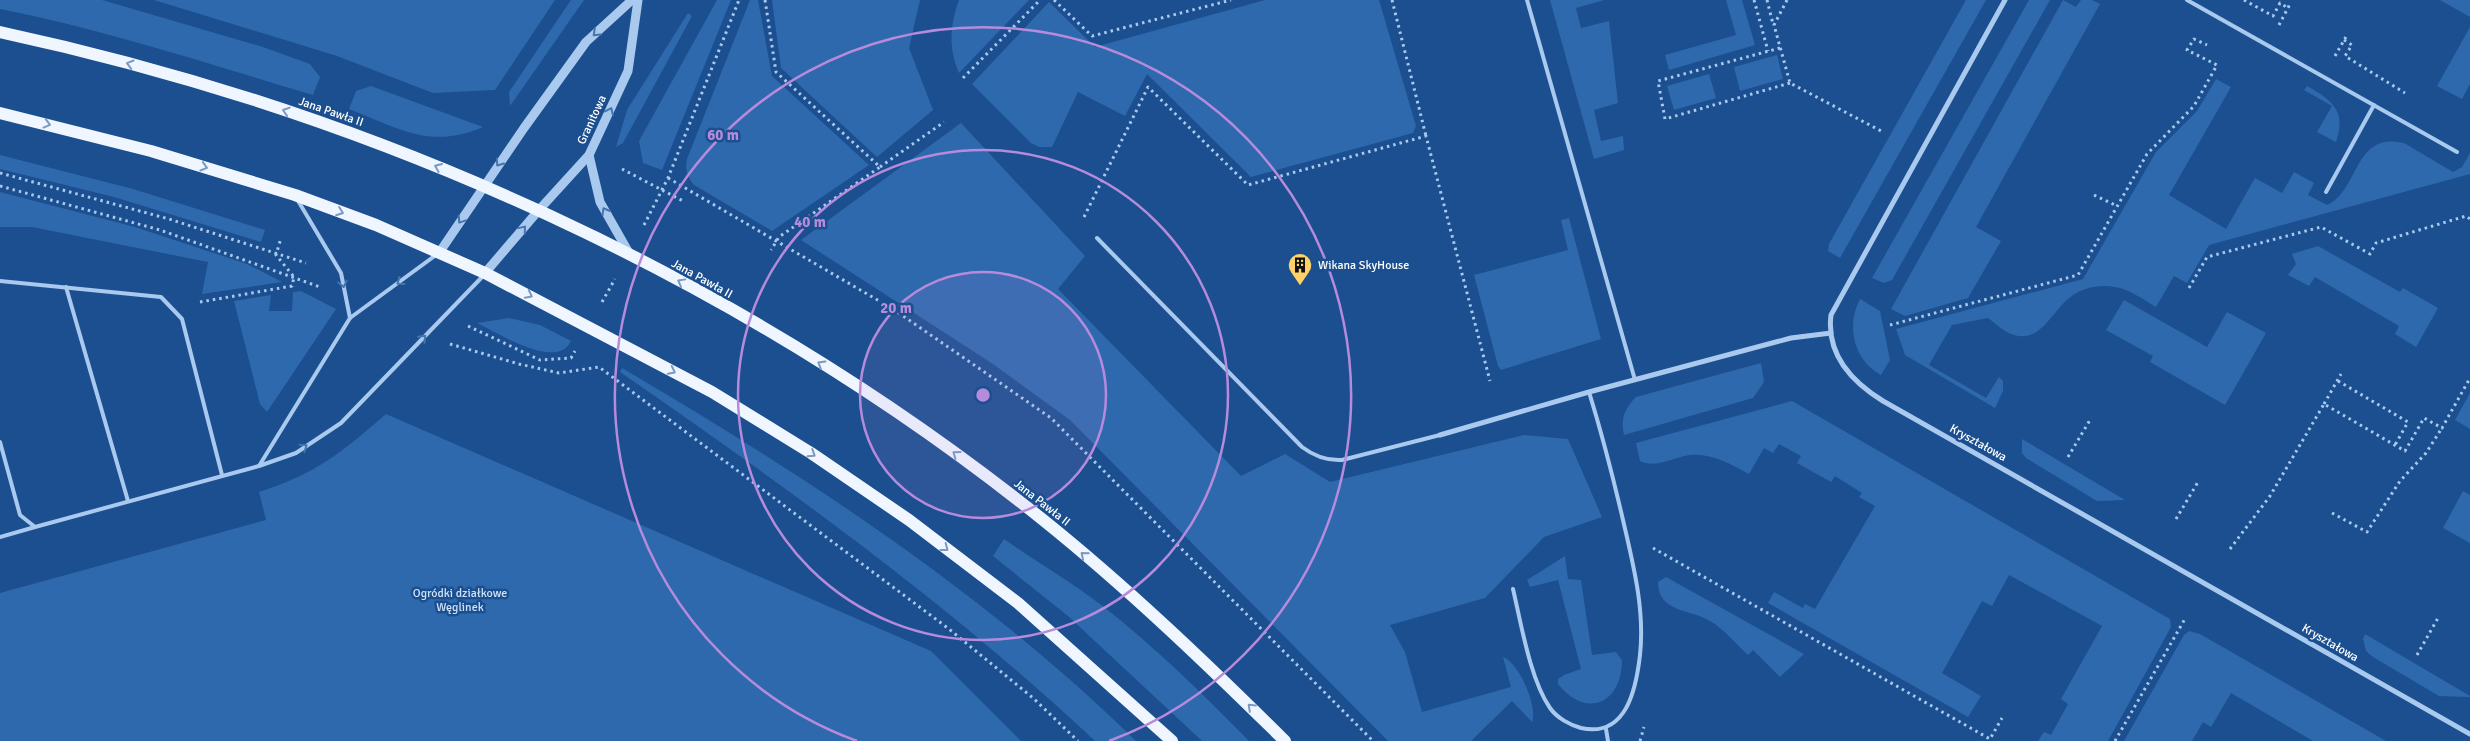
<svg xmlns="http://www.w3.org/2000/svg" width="2470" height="741" font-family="Signika,sans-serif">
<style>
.green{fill:#2e69ad}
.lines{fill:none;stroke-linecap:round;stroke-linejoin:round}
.path{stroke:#a9c9ee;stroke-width:3;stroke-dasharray:2.5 4;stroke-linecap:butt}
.service{stroke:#a9c9ee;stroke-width:4}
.minor{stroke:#a9c9ee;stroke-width:5}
.tertiary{stroke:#a9c9ee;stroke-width:9}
.primary{stroke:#f0f6ff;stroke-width:12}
.oneway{stroke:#4674ac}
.oneway2{stroke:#7b9ac1}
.ring{fill:none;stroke:#b68bdc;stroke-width:2.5}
.labels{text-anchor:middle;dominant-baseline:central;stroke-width:5;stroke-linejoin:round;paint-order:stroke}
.street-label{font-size:12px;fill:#fff;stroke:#1b4f8f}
.poi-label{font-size:12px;fill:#fff;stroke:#1b4f8f;text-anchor:start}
.park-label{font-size:12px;fill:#cfe3fa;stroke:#1b4f8f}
.centre{fill:#b68bdc;stroke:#1b4f8f;stroke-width:2.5}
.ring-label{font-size:15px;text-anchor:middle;font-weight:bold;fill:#b68bdc;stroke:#1b4f8f;stroke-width:5;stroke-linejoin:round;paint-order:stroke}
</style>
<rect width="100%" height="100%" fill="#1b4f8f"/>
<!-- green -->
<g class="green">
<path d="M0,0H102L263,47L310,64L320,77L313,95C209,64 106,30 0,9Z"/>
<polygon points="154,0 555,0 495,90 433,93 337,56"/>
<polygon points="571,0 584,0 510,106 509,92"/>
<polygon points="717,0 731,0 662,170 643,163 639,141"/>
<path d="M750,0H758L772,76L869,165L772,231L694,185C687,176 685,170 687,159Z"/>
<polygon points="772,0 920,0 909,48 933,110 877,157 781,68"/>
<path d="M959,0H1029L959,73C948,48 950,25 959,0Z"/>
<polygon points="1265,0 1379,0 1416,126 1413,133 1251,177 1147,74 1125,116 1078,92 1052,147 1039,147 1031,143 972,84 1049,2 1095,47"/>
<polygon points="1550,0 1604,0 1576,8 1581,28 1609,21 1618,103 1594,110 1601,141 1623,136 1624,150 1594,159"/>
<polygon points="1726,0 1742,0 1755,45 1669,70 1665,55 1736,35"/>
<polygon points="1966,0 1986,0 1840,258 1828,251 1829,244"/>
<polygon points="2029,0 2050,0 1892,280 1884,283 1872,278"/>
<polygon points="2063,0 2076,7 2081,0 2092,0 2100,4 1976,227 2001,241 1968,298 1905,316 1891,309"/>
<polygon points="2440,0 2470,0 2470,17"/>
<polygon points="688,13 692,16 623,143 616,147 627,110"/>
<polygon points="2470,27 2470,84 2462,99 2437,86"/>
<polygon points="1777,55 1783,79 1740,91 1734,67"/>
<polygon points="1709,74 1716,98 1674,110 1667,86"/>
<path d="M2216,79L2231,87L2169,195L2226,229L2255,178L2282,193L2294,172L2314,183L2308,195L2327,205C2360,190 2353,131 2404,143L2453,172L2462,167L2470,153V174L2209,245L2187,283L2174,276L2156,307C2144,300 2129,289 2115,287C2099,284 2080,288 2068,299C2052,312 2040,343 2014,335C2004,332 1996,324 1988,318L1952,325L1929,365L1986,398L1999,377L2003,381V391L1995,408L1905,355L1896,329L2083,279L2156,152L2197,111Z"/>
<path d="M371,86L483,127C430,150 398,128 349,109L356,91Z"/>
<path d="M2307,86C2332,100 2347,111 2336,142L2317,132L2332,106L2304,90Z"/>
<path d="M961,123L1085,256L1058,289L1241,476L1285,454L1330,482L1524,435L1568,439L1602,517L1544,537L1485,598L1390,625L1405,652L1422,712L1511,687L1503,657C1519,663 1538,706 1532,722L1512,701L1471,741H1388L1070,420L993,364L801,240Z"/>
<polygon points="0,155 133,189 265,230 261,242 114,197 0,169"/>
<polygon points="0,192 135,227 247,264 282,282 202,294 208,262 32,227 0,227"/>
<polygon points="1569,218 1601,339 1501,370 1498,366 1474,275 1568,250 1561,220"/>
<polygon points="2318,246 2400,292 2403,288 2438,308 2416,347 2395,334 2399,326 2315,277 2309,286 2288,275 2296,264 2292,254"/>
<polygon points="301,291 336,309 267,412 260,404 234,301 271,295 269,311 292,311 293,292"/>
<path d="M1860,299L1880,311L1890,360L1881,375C1853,360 1846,325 1860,299Z"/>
<polygon points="2124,300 2207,347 2227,312 2266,333 2225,405 2150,362 2153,356 2106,330"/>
<path d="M509,318L540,325L571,341C557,371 498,333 477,323Z"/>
<path d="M1761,363L1764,382L1753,398L1624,435C1620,418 1625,408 1636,397Z"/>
<path d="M622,368C804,475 984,592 1136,741H1095C949,604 785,486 620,372Z"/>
<polygon points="2470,393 2470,429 2455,420"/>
<path d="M1792,401L2170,619L2171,627L2108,741H2038L2044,732L2051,735L2068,704L2061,699L2102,626L2009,575L1992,606L1982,601L1942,673L1981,696L1968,717L1768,603L1774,592L1803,608L1805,604L1815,609L1875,506L1859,497L1862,493L1835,476L1831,482L1797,463L1801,456L1779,444L1773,453L1764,448L1749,474C1730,464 1712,453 1690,455C1674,457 1656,469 1640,461L1636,443Z"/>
<path d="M386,414L931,651L1021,741H0V593L266,520L259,492C316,474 342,452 386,414Z"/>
<polygon points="2022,439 2125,500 2097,501 2026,458 2022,453"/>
<polygon points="2463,491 2470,495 2470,543 2443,528"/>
<path d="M1004,539C1037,562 1073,583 1104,607C1156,648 1203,694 1249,741H1202L1068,616L993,556Z"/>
<path d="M1565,556L1568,579L1581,580L1592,655L1616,652L1622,660C1622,703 1587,720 1558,684V679L1564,675L1581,669L1558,580L1530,587L1527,580Z"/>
<path d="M1666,577L1804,654L1780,677L1753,650L1748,655C1736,644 1724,629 1710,621C1691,609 1658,613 1658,582Z"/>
<polygon points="2189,631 2200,634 2386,741 2313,741 2231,693 2211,727 2203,722 2192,741 2124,741 2184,635"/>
<polygon points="2365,634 2470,696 2470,697 2439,696 2373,657 2366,651 2363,639"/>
</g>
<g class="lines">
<!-- path -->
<g class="path">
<polyline points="765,0 776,72 880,167 779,237 771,250"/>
<polyline points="1054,0 1092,36 1231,0"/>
<polyline points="1392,0 1426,136"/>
<polyline points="1754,0 1768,51"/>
<polyline points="1767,0 1773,24"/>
<polyline points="1787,0 1774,25 1790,83 1883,132"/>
<polyline points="2244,0 2273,16 2280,3 2288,8"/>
<polyline points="2279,25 2290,4"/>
<polyline points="2344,40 2352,45 2345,56 2405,93"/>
<polyline points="1780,48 1658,81 1665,119 1790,83"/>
<polyline points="2335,56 2347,35"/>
<polyline points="963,78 1040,0"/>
<polyline points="880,167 944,122"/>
<polyline points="622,169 683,201"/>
<polyline points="0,173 169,219 306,263"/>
<polyline points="668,178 893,309 1051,418 1373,741"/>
<polyline points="0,186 160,230 320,287"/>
<polyline points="2094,195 2117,206"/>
<polyline points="1084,217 1148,87 1248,185 1426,136 1490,381"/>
<polyline points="644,225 668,178 739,0"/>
<polyline points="2189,288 2207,257 2321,227 2370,254 2376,243 2466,216 2470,219"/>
<polyline points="200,302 292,286 294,277 276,255 281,238"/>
<polyline points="602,302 615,279"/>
<polyline points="1890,325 2078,275 2147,154 2194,106 2217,65 2187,50 2194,39 2207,45"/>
<polyline points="468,326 540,360 571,358 575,351"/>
<polyline points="450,344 519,364 559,373 599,367 949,629 1033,698 1078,741"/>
<polyline points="2338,381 2408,422 2395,445"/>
<polyline points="2324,404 2341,374"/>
<polyline points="2068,457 2090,420"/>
<polyline points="2332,513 2367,532 2400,481 2426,453 2442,428"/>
<polyline points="2176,519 2198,482"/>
<polyline points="1653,548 1990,739 2002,718"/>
<polyline points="2230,549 2270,496 2324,404 2405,451 2424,418 2442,428 2470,378"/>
<polyline points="2417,655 2438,618"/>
<polyline points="1640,741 1644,727"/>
<polyline points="2115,741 2186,617"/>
</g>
<!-- service -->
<g class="service">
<polyline points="1527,0 1635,380"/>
<polyline points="2187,0 2457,152"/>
<polyline points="2326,192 2374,105"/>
<polyline points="297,199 341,273 350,318"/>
<path d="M1097,238L1302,447C1314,456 1326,461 1342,460L1440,435"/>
<polyline points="0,281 161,297 182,319 222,475"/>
<polyline points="66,287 128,501"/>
<polyline points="0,442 20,515 35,527 259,466 296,453 341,423 484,275"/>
<polyline points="259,466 350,318 436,255"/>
<polyline points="0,537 35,527"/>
<path d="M1513,589C1521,623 1530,679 1550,708C1557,718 1570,725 1581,728C1626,738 1636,690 1640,655C1645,609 1633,564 1623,520C1613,477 1602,434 1589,392"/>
<polyline points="1606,729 1608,741"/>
</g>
<!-- minor -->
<g class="minor">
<path d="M2005,0L1831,315C1826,355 1852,382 1883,401L2470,734"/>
<polyline points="1440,435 1589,392 1791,338 1831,333"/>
</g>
<!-- tertiary -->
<g class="tertiary">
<polyline points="589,155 600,202 629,253"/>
<polyline points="439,253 524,128 586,42 632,0"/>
<polyline points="485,273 538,211 589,155 628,71 638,0"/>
</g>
<!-- primary -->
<g class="primary">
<path d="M0,32C377,113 741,278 1042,519C1128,588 1207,664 1285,741"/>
<polyline points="0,113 151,151 295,195 376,225 485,273 712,392 811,453 909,520 1018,603 1172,741"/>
</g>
</g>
<!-- one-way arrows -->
<defs><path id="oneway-chevron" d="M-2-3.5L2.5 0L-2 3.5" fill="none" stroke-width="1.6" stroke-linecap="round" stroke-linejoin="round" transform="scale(1.25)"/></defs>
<g class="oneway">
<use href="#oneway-chevron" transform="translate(596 33) rotate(137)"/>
<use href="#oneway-chevron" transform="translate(610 111) rotate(-65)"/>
<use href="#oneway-chevron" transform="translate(499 163) rotate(125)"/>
<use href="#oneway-chevron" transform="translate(605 211) rotate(-120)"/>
<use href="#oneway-chevron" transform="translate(461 220) rotate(124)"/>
<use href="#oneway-chevron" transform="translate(523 229) rotate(-50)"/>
<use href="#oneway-chevron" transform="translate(400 282) rotate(144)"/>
<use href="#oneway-chevron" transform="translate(343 284) rotate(78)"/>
<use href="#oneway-chevron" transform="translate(423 338) rotate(-46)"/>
<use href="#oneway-chevron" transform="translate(304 447) rotate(-34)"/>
</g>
<g class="oneway2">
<use href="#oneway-chevron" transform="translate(130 64) rotate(-164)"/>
<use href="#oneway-chevron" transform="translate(286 111) rotate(-162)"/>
<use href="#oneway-chevron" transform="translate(47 124) rotate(15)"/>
<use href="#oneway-chevron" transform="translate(204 167) rotate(17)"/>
<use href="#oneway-chevron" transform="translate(438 167) rotate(-157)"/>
<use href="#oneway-chevron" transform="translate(340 212) rotate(20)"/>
<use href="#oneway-chevron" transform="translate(681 282) rotate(-151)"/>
<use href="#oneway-chevron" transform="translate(529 295) rotate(27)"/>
<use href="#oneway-chevron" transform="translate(821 364) rotate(-149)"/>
<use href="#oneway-chevron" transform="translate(672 371) rotate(27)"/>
<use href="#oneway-chevron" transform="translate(812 454) rotate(33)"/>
<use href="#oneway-chevron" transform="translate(956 454) rotate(-144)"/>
<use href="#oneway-chevron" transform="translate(945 548) rotate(37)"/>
<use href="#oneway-chevron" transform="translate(1084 555) rotate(-140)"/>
<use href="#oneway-chevron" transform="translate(1251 707) rotate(-136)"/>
</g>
<!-- distance rings -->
<circle cx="983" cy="395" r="123" fill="#b68bdc" fill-opacity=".12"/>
<g class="ring">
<circle cx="983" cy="395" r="123"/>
<circle cx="983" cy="395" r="245"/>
<path d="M857 741A368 368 0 1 1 1109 741"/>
</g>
<!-- icons -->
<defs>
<g id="building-pin" transform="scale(1.25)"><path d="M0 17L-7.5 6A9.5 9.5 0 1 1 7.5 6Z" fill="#ffd166" stroke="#1b4f8f"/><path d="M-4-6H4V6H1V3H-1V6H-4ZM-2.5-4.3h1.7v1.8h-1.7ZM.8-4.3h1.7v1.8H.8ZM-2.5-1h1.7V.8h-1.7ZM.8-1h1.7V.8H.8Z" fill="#111"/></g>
</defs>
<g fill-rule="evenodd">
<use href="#building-pin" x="1300" y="265"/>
</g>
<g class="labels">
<!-- street labels -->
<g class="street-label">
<text transform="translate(331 112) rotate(19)">Jana Pawła II</text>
<text transform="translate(592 120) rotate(-65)">Granitowa</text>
<text transform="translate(702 279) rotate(29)">Jana Pawła II</text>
<text transform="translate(1978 443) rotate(29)">Kryształowa</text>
<text transform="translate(1042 503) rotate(38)">Jana Pawła II</text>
<text transform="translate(2330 643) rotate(30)">Kryształowa</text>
</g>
<!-- poi labels -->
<g class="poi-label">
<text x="1318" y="265">Wikana SkyHouse</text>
</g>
<!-- park labels -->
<g class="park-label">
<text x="460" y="593">Ogródki działkowe<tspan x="460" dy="14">Węglinek</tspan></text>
</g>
</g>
<circle cx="983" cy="395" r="8" class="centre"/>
<g class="ring-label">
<text x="723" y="140">60 m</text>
<text x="810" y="227">40 m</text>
<text x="896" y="313">20 m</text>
</g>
</svg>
